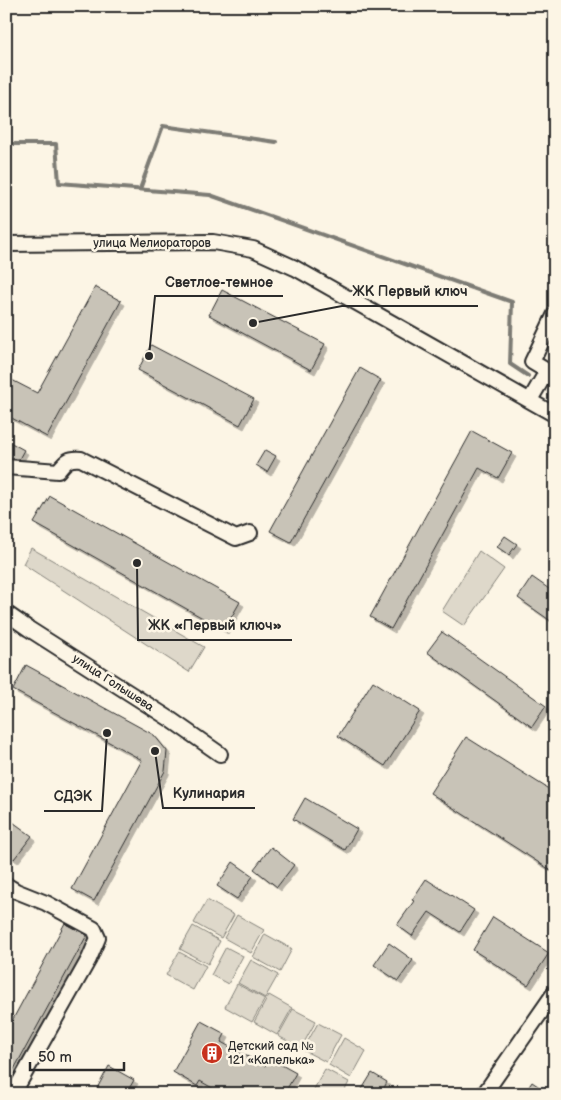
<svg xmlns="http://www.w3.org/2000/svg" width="561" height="1100" font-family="'Balsamiq Sans',sans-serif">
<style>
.green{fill:#ded8ca;stroke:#84827a}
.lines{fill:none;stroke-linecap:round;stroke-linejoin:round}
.stream{stroke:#7d7b74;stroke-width:4}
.building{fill:#c8c3b7;stroke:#2b2b2b;filter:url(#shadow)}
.minor-casing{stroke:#2b2b2b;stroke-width:18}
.minor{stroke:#fcf5e5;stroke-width:14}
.labels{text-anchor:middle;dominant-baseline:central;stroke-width:5;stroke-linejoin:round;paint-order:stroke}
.street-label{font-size:12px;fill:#2b2b2b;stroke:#fcf5e5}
.poi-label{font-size:12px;fill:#2b2b2b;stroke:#fcf5e5;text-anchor:start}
.leader{fill:none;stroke:#2b2b2b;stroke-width:2}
.callout-dot{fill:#2b2b2b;stroke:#fcf5e5;stroke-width:2}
.callout-label{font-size:14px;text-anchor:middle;font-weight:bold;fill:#2b2b2b;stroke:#fcf5e5;stroke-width:5;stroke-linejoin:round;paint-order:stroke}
</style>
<defs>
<filter id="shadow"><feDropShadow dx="4" dy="4" stdDeviation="0" flood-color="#0004"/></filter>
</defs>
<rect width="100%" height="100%" fill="#fcf5e5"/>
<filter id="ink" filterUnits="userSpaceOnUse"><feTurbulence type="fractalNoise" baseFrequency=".02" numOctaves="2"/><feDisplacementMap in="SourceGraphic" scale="10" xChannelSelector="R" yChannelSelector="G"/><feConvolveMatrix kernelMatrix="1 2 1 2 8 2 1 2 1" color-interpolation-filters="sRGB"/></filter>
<g filter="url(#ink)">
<!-- green -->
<g class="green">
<polygon points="31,548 204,647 189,672 23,564"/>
<polygon points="479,551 504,569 464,626 442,611"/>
<polygon points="207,900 234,915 221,938 194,923"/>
<polygon points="237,915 264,930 251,953 224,938"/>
<polygon points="193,926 220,941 208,964 180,949"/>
<polygon points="265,934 292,949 280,972 253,957"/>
<polygon points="226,947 243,956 228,984 211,975"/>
<polygon points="179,952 206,966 193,990 166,975"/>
<polygon points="251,960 278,975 265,998 238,983"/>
<polygon points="237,984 265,999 252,1022 225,1007"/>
<polygon points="269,995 292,1008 277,1035 254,1022"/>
<polygon points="293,1009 316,1021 301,1048 278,1036"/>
<polygon points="318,1023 341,1035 326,1062 303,1050"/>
<polygon points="344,1038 366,1051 351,1078 329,1065"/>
<polygon points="325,1069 349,1082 343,1094 318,1094 313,1091"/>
</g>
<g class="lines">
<!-- stream -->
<g class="stream">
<polyline points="6,144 56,144 59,183 210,195 512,302 510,364 528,376"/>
<polyline points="140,189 163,126 276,142"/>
</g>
</g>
<!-- building -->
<g class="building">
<polygon points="95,287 121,301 47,437 6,415 6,377 37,393"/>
<polygon points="222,290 325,344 311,370 209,315"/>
<polygon points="151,345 254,399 240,425 138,370"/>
<polygon points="360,368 381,380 291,542 270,531"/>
<polygon points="472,431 512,453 498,478 479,468 391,629 370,617"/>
<polygon points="6,440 24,450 19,459 15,459 6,454"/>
<polygon points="265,450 276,456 267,472 256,465"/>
<polygon points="50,496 240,602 224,630 34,523"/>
<polygon points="505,536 517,544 509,555 497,547"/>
<polygon points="532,577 555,593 555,624 518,598"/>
<polygon points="442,632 546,706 532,727 427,652"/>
<polygon points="26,665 154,735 167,751 165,771 94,901 72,889 142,760 13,690"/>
<polygon points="373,681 420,711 385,766 338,736"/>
<polygon points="466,737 555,793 555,873 430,793"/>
<polygon points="305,798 357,829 345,850 293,819"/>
<polygon points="6,817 32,836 14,859 6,853"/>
<polygon points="271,847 294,865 277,887 254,869"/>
<polygon points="233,862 253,876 237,899 217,886"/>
<polygon points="426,879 474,910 460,932 429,912 412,936 397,925 414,901 412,900"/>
<polygon points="493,917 549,953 528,985 473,950"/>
<polygon points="65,923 87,935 6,1084 6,1032"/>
<polygon points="389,943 413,960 398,981 374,965"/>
<polygon points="201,1021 225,1034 221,1042 265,1066 269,1058 296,1073 284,1094 223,1094 200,1081 197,1086 173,1072"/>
<polygon points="109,1066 134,1080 126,1094 94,1094"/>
<polygon points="372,1073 387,1082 381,1094 359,1094"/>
<polygon points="532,1082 550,1094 524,1094"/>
</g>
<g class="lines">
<!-- minor casing -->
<g class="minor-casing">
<g id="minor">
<polyline points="6,244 213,242 253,249 295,268 555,415"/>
<polyline points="530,400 547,371 532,362 555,314"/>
<path d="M6,467L58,471C66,461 68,458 81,459L236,538L250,533"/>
<polyline points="6,613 29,629 170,719 220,754"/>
<polyline points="6,885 16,891 46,903 94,929 98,938 89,959 13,1094"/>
<polyline points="484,1094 555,992"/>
</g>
</g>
<!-- minor -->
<use href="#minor" class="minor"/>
</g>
</g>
<!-- icons -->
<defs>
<g id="building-disc" transform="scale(1.125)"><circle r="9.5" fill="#c8321e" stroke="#fcf5e5"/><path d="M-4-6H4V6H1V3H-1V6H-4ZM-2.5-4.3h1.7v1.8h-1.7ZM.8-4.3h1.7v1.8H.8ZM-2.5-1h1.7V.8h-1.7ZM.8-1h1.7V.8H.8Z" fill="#fff"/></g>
</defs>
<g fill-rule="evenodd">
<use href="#building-disc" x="212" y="1053"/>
</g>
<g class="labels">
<!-- street labels -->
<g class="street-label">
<text x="152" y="243">улица Мелиораторов</text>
<text transform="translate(113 683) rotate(33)">улица Голышева</text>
</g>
<!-- poi labels -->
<g class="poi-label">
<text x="228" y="1046">Детский сад №<tspan x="228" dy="14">121 «Капелька»</tspan></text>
</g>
</g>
<!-- callouts -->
<path class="leader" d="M149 356L155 296H283M253 323L342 306H478M137 563L138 640H292M155 751L163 808H255M107 733L102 811H44"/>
<g class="callout-dot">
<circle cx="149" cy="356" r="5"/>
<circle cx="253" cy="323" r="5"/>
<circle cx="137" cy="563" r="5"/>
<circle cx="155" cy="751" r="5"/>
<circle cx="107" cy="733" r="5"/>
</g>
<g class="callout-label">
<text x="219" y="287">Светлое-темное</text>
<text x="410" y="296">ЖК Первый ключ</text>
<text x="215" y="630">ЖК «Первый ключ»</text>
<text x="209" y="798">Кулинария</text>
<text x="73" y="801">СДЭК</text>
</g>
<!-- margin -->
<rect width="561" height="1100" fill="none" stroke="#fcf5e5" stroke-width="25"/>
<rect x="12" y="12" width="536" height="1075" fill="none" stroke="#2b2b2b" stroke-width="2" filter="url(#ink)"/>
<!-- scale -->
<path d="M30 1062v8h94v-8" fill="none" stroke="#2b2b2b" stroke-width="2.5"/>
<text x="38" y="1062" font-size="15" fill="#2b2b2b" stroke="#fcf5e5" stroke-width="4" paint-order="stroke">50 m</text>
</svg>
